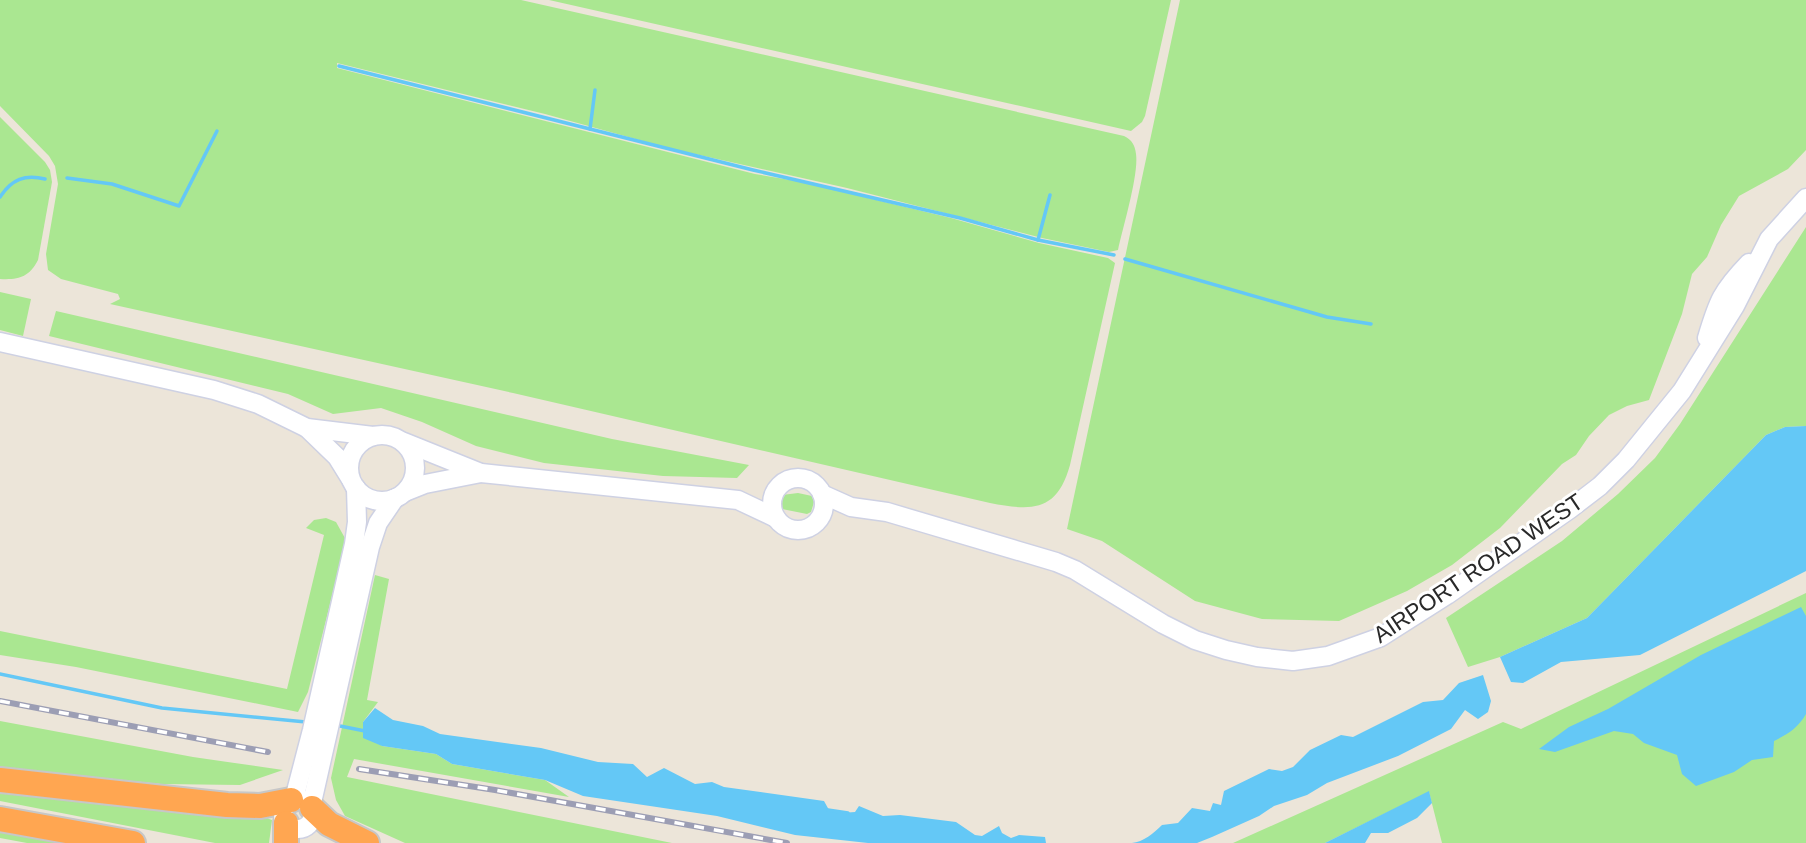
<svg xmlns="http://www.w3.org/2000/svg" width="1806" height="843" font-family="Helvetica,sans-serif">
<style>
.green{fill:#aae791}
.water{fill:#64c8f6}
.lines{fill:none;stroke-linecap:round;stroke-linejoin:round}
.stream{stroke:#64c8f6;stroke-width:3.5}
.minor-casing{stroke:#ced1e3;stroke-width:21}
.highway-casing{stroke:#c7c7c7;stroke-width:28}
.minor{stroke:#fff;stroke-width:18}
.highway{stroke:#ffa651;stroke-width:24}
.rail-casing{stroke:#9c9eb4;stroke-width:6}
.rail{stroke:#fff;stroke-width:3.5;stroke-dasharray:10;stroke-linecap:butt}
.labels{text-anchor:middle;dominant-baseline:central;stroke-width:6;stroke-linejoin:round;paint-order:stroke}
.street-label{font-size:23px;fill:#292929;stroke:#fff}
</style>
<rect width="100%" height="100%" fill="#ece5d9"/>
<!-- green -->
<g class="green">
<path d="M0,0H521L1124,136C1132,140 1135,145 1136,154C1139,174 1123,227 1118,250L1109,252L1042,238L847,188L668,148L545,114L337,63V68L664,151L755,174L802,182L951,218L1039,243L1108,258L1115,263L1113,272L1070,465C1057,512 1032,511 990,503L513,393L110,304L120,299L118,294L61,279L48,270L46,254L58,184L55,166L49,156L0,106Z"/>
<polygon points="549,0 1171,0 1145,116 1142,122 1131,131"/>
<polygon points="1180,0 1806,0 1806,150 1788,169 1739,196 1721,225 1707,257 1692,274 1682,314 1649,400 1627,406 1609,415 1589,436 1576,455 1562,464 1500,528 1452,565 1407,591 1339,621 1262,619 1195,601 1102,541 1067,529"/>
<path d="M0,117L45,162L50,170L52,182L38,260C29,277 19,280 0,279Z"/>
<polygon points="1806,227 1806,426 1785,427 1766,435 1587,618 1500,657 1468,667 1446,618 1562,541 1618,494 1655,458 1680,424"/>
<polygon points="0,292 31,299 23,336 0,330"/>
<polygon points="56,311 612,439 749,465 737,478 663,476 544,463 476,446 422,422 381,408 333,414 288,394 49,336"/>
<polygon points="798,493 812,496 814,502 811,512 807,514 782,509 780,505 782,495"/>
<polygon points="326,518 336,522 346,540 308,692 298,712 76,667 0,655 0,631 287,689 324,535 306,528 314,520"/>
<polygon points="375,575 389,579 367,700 378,702 363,722 382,746 436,754 452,764 545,780 569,797 354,759 347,777 672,843 405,843 345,816 336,800 331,778"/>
<polygon points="1806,593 1806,843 1442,843 1429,792 1325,843 1233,843 1503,722 1521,729"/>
<polygon points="0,721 193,757 283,770 240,785 161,784 0,767"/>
<polygon points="0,788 264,817 272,820 269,843 215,843 0,801"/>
<polygon points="0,830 79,843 27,843 0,838"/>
</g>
<!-- water -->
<g class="water">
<polygon points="1806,426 1806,571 1640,655 1561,662 1523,683 1511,682 1500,657 1587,618 1766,435 1785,427"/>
<path d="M1801,607L1806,616V714C1798,728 1788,734 1774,741L1773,757L1752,760L1734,772L1696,786L1682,774L1677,755L1644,743L1633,734L1614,731L1555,752L1539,749L1569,727L1608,709L1701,655Z"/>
<path d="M1483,675L1491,701L1488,712L1478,719L1465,710L1451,729L1398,756L1327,783L1307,795L1274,806L1259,816L1212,837L1197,843H1132C1143,842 1154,833 1162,825L1178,823L1192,808L1210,811L1213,803L1221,805L1224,791L1269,769L1282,771L1293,767L1310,750L1341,735L1353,737L1423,702L1443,700L1459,683Z"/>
<polygon points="375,708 393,720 423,726 440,734 541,748 598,762 633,764 647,777 664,768 695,784 712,782 724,787 824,801 829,810 841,813 855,812 859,806 883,816 900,815 956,822 975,835 982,836 999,826 1002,833 1011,838 1019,835 1045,837 1046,843 868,843 795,835 717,816 583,796 545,780 452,764 436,754 382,746 363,738 363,722"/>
<polygon points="1429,791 1432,803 1417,818 1388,833 1371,833 1365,843 1325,843"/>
</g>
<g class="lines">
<!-- stream -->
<g class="stream">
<polyline points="339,66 590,129 595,90"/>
<polyline points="590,129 753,170 960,218 1038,240 1050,195"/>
<polyline points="67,178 112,184 179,206 217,131"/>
<path d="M0,197C12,179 25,174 45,179"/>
<polyline points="1038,240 1114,255"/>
<polyline points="1125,259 1327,317 1371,324"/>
<polyline points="0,674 162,708 306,722"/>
<polyline points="335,725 365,731"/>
<polyline points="828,810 848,813"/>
</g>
<!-- minor casing -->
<g class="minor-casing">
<g id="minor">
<path d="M1707,338C1718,301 1722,291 1749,263"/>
<polyline points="0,342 214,390 258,404 307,428 373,436"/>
<polyline points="307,428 337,457 350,478"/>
<circle cx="382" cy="468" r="33"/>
<polyline points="404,442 481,473 738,500 776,518"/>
<circle cx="798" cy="504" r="26"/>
<polyline points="405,492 425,484 481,473"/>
<polyline points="822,494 851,507 887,512 1056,562 1075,570 1163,624 1195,640 1226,650 1257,657 1293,661 1328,656 1381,637 1447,595 1570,509 1600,486 1626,460 1682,391 1735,306 1769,239 1806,198"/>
<circle cx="298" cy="814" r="15"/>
<polyline points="294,799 312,730 354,544 357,522 356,488"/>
<polyline points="311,807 370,547 378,523 395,498"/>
</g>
</g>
<!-- highway casing -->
<g class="highway-casing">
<g id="highway">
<polyline points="0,780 227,805 260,806 291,800"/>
<polyline points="312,808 329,824 367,843"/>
<polyline points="0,819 133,843"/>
<polyline points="286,823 286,843"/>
</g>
</g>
<!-- minor -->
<use href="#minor" class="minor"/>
<!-- highway -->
<use href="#highway" class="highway"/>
<!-- rail casing -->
<g class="rail-casing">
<g id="rail">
<polyline points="0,701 268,752"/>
<polyline points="359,769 495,790 787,843"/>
</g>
</g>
<!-- rail -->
<use href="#rail" class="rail"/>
</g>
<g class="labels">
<!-- street labels -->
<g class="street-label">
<text transform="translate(1478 568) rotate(-34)">AIRPORT ROAD WEST</text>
</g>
</g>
</svg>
